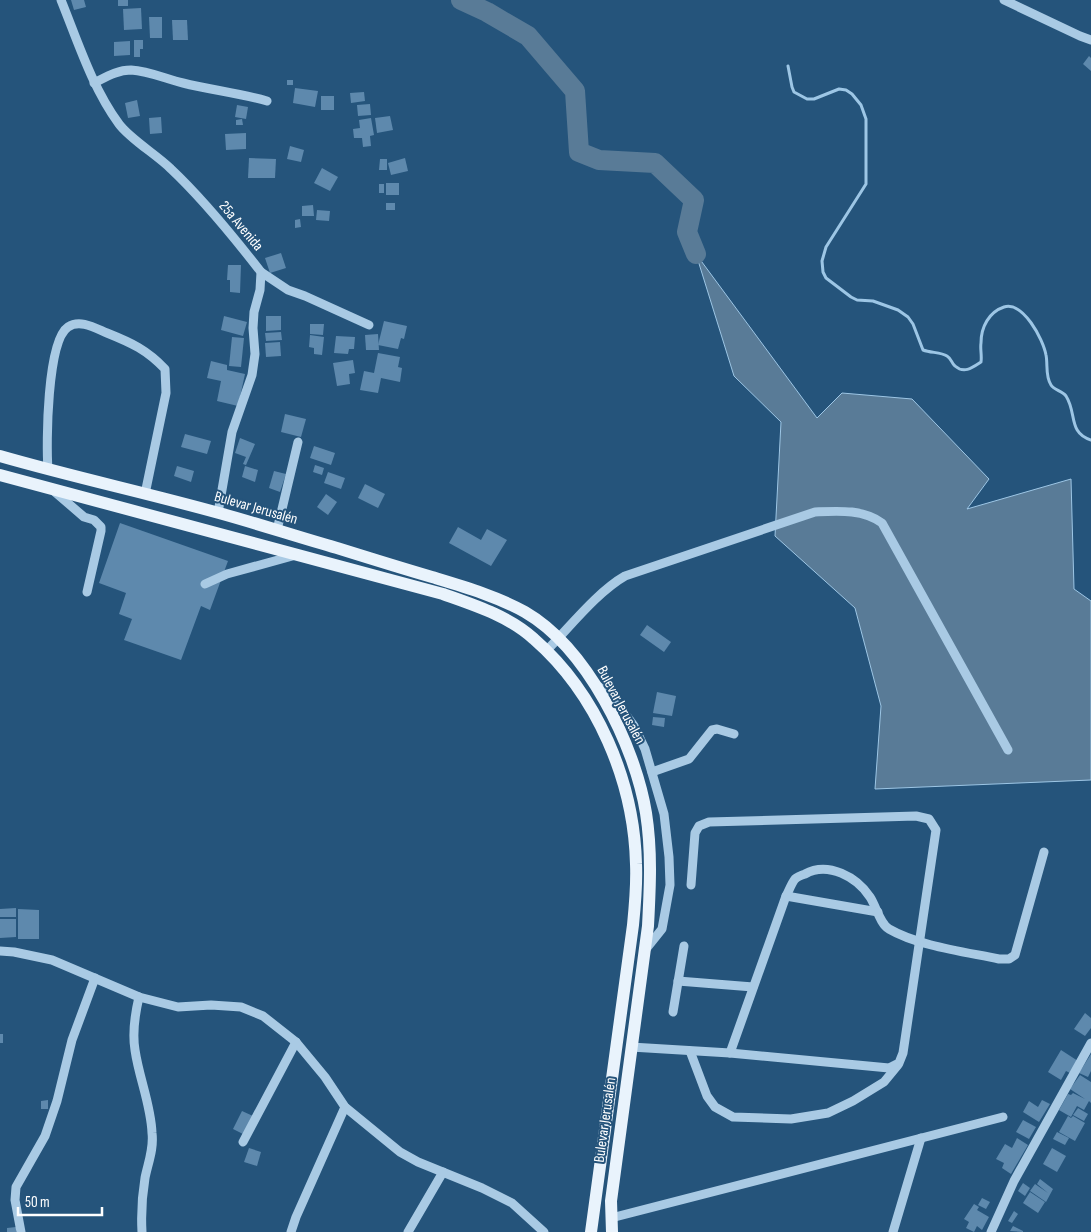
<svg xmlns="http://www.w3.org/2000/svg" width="1091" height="1232" font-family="'Sofia Sans Condensed',sans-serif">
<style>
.water{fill:#597b97;stroke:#9dc6e5}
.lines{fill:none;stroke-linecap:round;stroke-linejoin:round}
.stream{stroke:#9dc6e5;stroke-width:3}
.river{stroke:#597b97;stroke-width:20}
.building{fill:#5e89ad}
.minor{stroke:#a9cae4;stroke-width:9}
.major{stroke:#e9f3fc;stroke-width:12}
.labels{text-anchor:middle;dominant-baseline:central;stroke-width:4;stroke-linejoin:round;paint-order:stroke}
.street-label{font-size:15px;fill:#fff;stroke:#25547b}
</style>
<rect width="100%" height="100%" fill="#25547b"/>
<!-- water -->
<polygon class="water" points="696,254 817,418 842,393 912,399 989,479 967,509 1071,479 1074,589 1091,601 1091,780 875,789 881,706 855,608 775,536 781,422 734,376"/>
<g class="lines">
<!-- stream -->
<path class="stream" d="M788,66L792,87L794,92L807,99H814L839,89L846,90L852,94L861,105L866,119V184L826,247L822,261L823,272L826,278L851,297L857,300L873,301L898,310L908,317L913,324L923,350C931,353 941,352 947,356C952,359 951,363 955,366C964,374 972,368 981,362C982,355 980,349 981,343C981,327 989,312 1004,307C1023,301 1043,339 1046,355C1048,364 1045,376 1051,385C1054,390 1062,391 1066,396C1077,413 1068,433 1091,440"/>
<!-- river -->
<polyline class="river" points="461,0 487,12 528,36 575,91 579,152 599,160 655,163 694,200 687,232 696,254"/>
</g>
<!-- building -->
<g class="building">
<polygon points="71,0 84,0 86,7 74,10"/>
<rect x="118" y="0" width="10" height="6"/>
<polygon points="141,8 142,29 124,30 123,9"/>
<polygon points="149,17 162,17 162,38 150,38"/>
<polygon points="172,20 187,20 188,40 173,40"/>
<polygon points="134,40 143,40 143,49 140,49 140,57 134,57"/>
<polygon points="130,41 130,55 114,56 114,42"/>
<polygon points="1089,56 1091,58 1091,71 1083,64"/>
<rect x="287" y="80" width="6" height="5"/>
<polygon points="295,88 318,91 315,107 293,103"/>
<polygon points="364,92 365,101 351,103 350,93"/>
<rect x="321" y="96" width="13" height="14"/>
<polygon points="137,100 140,116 128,118 125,103"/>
<polygon points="370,104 371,115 358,116 357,105"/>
<polygon points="237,105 248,107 246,119 235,117"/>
<polygon points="390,116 393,130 377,133 375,118"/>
<polygon points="161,117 162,133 150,134 149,118"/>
<polygon points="371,118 374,135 370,136 371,146 363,147 362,138 354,138 353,129 360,128 359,120"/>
<polygon points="242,119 243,125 236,125 236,120"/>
<polygon points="246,133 246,149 226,150 225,134"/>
<polygon points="290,146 304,150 301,162 287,159"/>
<polygon points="249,158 276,159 275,178 248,178"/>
<polygon points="405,158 408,171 391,175 388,163"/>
<polygon points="380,159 387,159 387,170 379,170"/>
<polygon points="322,168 338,177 330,191 314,183"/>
<rect x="386" y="183" width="13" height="12"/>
<rect x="379" y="184" width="5" height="9"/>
<rect x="386" y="203" width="9" height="7"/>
<polygon points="313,205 314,216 302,216 302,206"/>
<polygon points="317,210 330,211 329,221 316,220"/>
<polygon points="300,219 301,227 295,228 295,220"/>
<polygon points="281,253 286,268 270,273 265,258"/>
<polygon points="228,265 241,265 240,293 230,292 230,280 227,280"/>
<polygon points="224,316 247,322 243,336 221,330"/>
<polygon points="266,316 281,316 281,330 266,331"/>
<polygon points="384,321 407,326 404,339 401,338 398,349 378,345"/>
<polygon points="310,324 324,324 323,335 310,334"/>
<polygon points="281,332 282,340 266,341 265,333"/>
<polygon points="378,334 379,350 366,350 365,335"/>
<polygon points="310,335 324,337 322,355 314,354 314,348 309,347"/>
<polygon points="336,336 355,337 354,349 349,349 348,354 334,353"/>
<polygon points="232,337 244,338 241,367 229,366"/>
<polygon points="280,342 281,356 266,357 265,343"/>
<polygon points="378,353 400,357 398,367 402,368 400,382 381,378 378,393 360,390 364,371 374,373"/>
<polygon points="353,360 355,373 349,374 350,384 337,386 333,363"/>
<polygon points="211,361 227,365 227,370 245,374 238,406 217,401 221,381 207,378"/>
<polygon points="285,414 306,419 301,437 281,432"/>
<polygon points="185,434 211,441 207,454 181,447"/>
<polygon points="240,438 255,444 246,465 243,464 246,457 235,453"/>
<polygon points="314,446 335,453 331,465 310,458"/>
<polygon points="315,465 324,468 322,475 313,472"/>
<polygon points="177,466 194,471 191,482 174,476"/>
<polygon points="245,466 258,470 255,482 242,477"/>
<polygon points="274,471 286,474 280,492 269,488"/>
<polygon points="328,472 345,478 341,489 324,483"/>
<polygon points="365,484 385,494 378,508 358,498"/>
<polygon points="326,494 337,502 328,515 317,507"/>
<polygon points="120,523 228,561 210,610 201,606 181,660 124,640 132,619 119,614 126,593 99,583"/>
<polygon points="458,527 481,540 487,529 507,540 491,566 449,543"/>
<polygon points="647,625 671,642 664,652 640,635"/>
<polygon points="657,692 676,696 672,716 653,713"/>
<polygon points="653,717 665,718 664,727 652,725"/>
<polygon points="16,908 16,917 0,917 0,909"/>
<polygon points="18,909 39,910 39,939 18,939"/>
<polygon points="0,919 16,919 16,937 0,938"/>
<polygon points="1085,1013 1091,1018 1091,1028 1085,1036 1074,1029"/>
<rect x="0" y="1034" width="3" height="9"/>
<polygon points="1061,1050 1078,1061 1070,1073 1066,1071 1061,1080 1048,1072"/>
<polygon points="1091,1054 1091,1071 1088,1077 1079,1073"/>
<polygon points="1080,1075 1091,1082 1091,1103 1089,1101 1084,1110 1077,1106 1071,1117 1059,1110 1068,1094 1071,1095 1073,1093 1085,1099 1070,1089"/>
<polygon points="48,1100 48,1109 41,1109 41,1101"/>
<polygon points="1042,1100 1050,1104 1039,1122 1023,1112 1029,1101 1038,1107"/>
<polygon points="1078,1108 1088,1114 1084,1121 1073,1115"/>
<polygon points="242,1111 253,1116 243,1134 233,1129"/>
<polygon points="1068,1116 1071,1118 1073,1116 1085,1123 1075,1141 1059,1132"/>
<polygon points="1023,1120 1036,1127 1029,1139 1016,1132"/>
<polygon points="1057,1132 1069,1138 1065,1145 1053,1139"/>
<polygon points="1017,1138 1028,1145 1011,1174 1002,1168 1004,1163 996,1159 1005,1144 1012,1148"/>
<polygon points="249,1148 261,1152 257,1166 244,1162"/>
<polygon points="1052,1148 1066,1156 1057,1172 1043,1164"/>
<polygon points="1040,1179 1053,1189 1046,1202 1030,1191 1035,1184 1048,1193 1037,1184"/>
<polygon points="1023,1183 1030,1188 1025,1196 1018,1191"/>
<polygon points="1030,1192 1045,1202 1038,1213 1023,1203"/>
<polygon points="982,1198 990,1202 986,1209 978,1205"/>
<polygon points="974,1204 979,1207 977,1210 989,1217 982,1230 977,1226 974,1232 966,1228 969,1222 964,1219"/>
<polygon points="1014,1211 1018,1214 1012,1223 1008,1221"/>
<polygon points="1013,1226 1023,1231 1023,1232 1010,1231"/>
<polygon points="16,1227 16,1232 7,1232 7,1228"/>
</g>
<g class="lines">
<!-- minor -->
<g class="minor">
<path d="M61,0C78,42 92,87 119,124C130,139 157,155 171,169C204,200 233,236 261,272L260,290L254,312L253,328L255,354L252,375L232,432L218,513"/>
<polyline points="1004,0 1080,36 1091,40"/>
<path d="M94,83C106,77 117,70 131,70C149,71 166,79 183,83C211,90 239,93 267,101"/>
<polyline points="261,272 288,290 305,296 369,325"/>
<path d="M48,469C46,444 47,341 68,327C80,319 95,328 107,333C132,343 147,350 165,369L166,393L145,494"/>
<polyline points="55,492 84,517 94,520 101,527 101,531 87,592"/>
<polyline points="277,530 298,442"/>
<polyline points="205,584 227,574 296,555"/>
<path d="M546,651C569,628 597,592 625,576L815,512C838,511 863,509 882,523L1008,750"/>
<polyline points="600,687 615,700 634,726 645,749 664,814 669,857 670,885 662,929 646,949"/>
<polyline points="652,772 689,759 712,730 717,729 734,734"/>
<polyline points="786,896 878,912"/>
<polyline points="0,951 14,952 52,960 139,997 178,1007 211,1005 241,1007 263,1016 296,1042 325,1077 345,1107 400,1152 418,1162 482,1188 512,1203 544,1232"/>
<polyline points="678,981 753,987"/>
<path d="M139,997C135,1014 132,1032 135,1050C139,1078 151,1105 152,1133C154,1149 148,1163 145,1178C142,1196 141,1214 142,1232"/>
<polyline points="673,1012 684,946"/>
<polyline points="631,1047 730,1053 889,1068 899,1063 903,1053 936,830 929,819 916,816 709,822 699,826 695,833 691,885"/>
<polyline points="690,1051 707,1096 715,1107 733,1117 791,1119 828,1113 853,1101 884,1082 898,1065"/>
<path d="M730,1053L786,896C789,891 791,884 795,879C797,877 802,875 805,874C828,861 857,877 870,897C876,906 880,924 889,929C918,946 966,952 999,959H1009L1015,955L1044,852"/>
<polyline points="243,1142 296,1042"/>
<polyline points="611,1218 1003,1117"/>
<polyline points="21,1232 15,1200 16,1187 45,1136 57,1101 72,1040 95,978"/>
<polyline points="291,1232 296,1217 345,1107"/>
<polyline points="408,1232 443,1172"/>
<polyline points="893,1232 921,1138"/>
<polyline points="991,1232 1014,1181 1091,1043"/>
</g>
<!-- major -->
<g class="major">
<path d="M0,456C73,477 147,493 219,513C259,524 298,537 337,548C369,558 401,568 432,577C465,587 496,596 525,612C587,648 635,745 646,813C652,851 650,888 648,926L611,1201L612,1232"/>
<path d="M0,475L443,594C474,605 509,616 534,639C597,694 634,781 636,864C637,885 635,905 633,925L591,1232"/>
</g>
</g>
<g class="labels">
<!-- street labels -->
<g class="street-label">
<text transform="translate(241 226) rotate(50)">25a Avenida</text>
<text transform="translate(256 508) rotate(16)">Bulevar Jerusalén</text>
<text transform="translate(621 705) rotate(62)">Bulevar Jerusalén</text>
<text transform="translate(605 1120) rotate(-82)">Bulevar Jerusalén</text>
</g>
</g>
<!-- scale -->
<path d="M18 1207v8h84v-8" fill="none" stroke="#ffffff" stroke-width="2.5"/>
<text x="25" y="1207" font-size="15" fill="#ffffff" stroke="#25547b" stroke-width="4" paint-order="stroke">50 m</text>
</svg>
